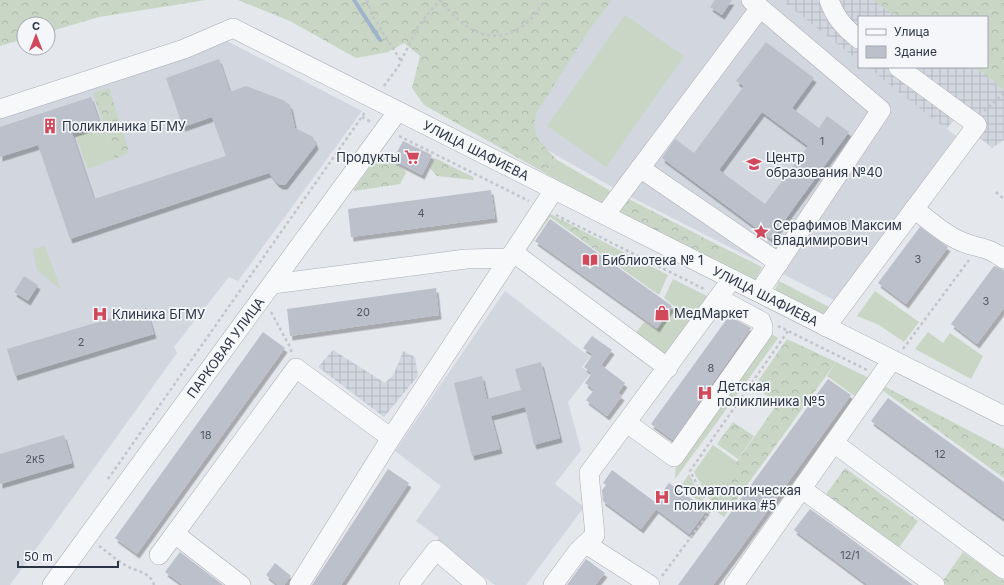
<svg xmlns="http://www.w3.org/2000/svg" width="1004" height="585" font-family="Inter,sans-serif">
<style>
.built{fill:#d2d6de}
.industrial{fill:url(#industrial-grid)}
.grass{fill:#c9d6c5}
.forest{fill:url(#forest-crowns)}
.lines{fill:none;stroke-linecap:round;stroke-linejoin:round}
.stream{stroke:#9fb4cc;stroke-width:4}
.building{fill:#bbc0ca;fill-rule:evenodd;filter:url(#shadow)}
.minor-casing{stroke:#a9aeb7;stroke-width:20}
.path{stroke:#c2c5cb;stroke-width:2.5;stroke-dasharray:3 3;stroke-linecap:butt}
.minor{stroke:#f7f8fa;stroke-width:19}
.labels{text-anchor:middle;dominant-baseline:central;stroke-width:3.5;stroke-linejoin:round;paint-order:stroke}
.number-label{font-size:11px;fill:#4f5766}
.poi-label{font-size:13px;fill:#2b3445;stroke:#f4f6f9;text-anchor:start}
.street-label{font-size:13px;fill:#2b3445;stroke:#f4f6f9}
</style>
<defs>
<pattern id="industrial-grid" width="8" height="8" patternUnits="userSpaceOnUse"><rect width="8" height="8" fill="#d2d6de"/><path d="M0 4h8M4 0v8" fill="none" stroke="#b4b8c0"/></pattern>
<pattern id="forest-crowns" width="20" height="18" patternUnits="userSpaceOnUse"><rect width="20" height="18" fill="#c9d6c5"/><path d="M2 6a3 3 0 1 1 6 0M12 15a3 3 0 1 1 6 0" fill="none" stroke="#adb8ab"/></pattern>
<filter id="shadow"><feDropShadow dx="2.5" dy="4.5" stdDeviation="0" flood-color="#0004"/></filter>
</defs>
<rect width="100%" height="100%" fill="#e4e7ec"/>
<!-- built -->
<g class="built">
<polygon points="597,0 781,0 859,61 859,67 867,67 956,136 836,301 621,192 503,125"/>
<polygon points="223,39 362,111 238,281 229,277 174,347 177,353 10,585 0,585 0,107"/>
<polygon points="505,291 590,357 582,367 590,374 568,402 581,450 555,484 584,507 526,585 495,585 438,544 438,537 416,521 441,486 395,451"/>
</g>
<!-- industrial -->
<g class="industrial">
<polygon points="781,0 873,0 898,17 859,17 859,61"/>
<polygon points="867,67 973,67 990,78 1004,91 1004,140 992,148 956,118 946,129"/>
<polygon points="333,350 385,383 394,374 403,351 415,357 418,376 384,417 318,367"/>
</g>
<!-- grass -->
<g class="grass">
<polygon points="625,15 684,56 606,167 547,126"/>
<polygon points="104,126 115,159 88,169 76,136"/>
<polygon points="557,160 614,193 602,205 545,173"/>
<polygon points="602,241 668,275 659,295 597,251"/>
<polygon points="45,246 61,290 37,270 33,249"/>
<polygon points="722,247 762,267 754,282 713,263"/>
<polygon points="673,279 713,299 668,362 633,337 644,322 657,330 674,306 664,298"/>
<polygon points="779,281 829,307 823,316 774,292"/>
<polygon points="875,291 919,322 904,342 879,325 857,316"/>
<polygon points="928,332 943,343 950,333 983,356 971,379 915,349"/>
<polygon points="770,333 778,338 734,399 727,394"/>
<polygon points="836,362 869,378 856,397 827,376"/>
<polygon points="721,402 728,407 675,479 676,463"/>
<polygon points="713,445 737,462 710,500 694,472"/>
<polygon points="689,474 708,508 680,487"/>
</g>
<!-- forest -->
<g class="forest">
<polygon points="0,0 206,0 99,17 48,32 48,24 24,24 24,39 0,46"/>
<path d="M238,0H612L589,30L537,112C529,136 543,144 557,160L545,173L424,105L412,88L420,56L404,43L388,52L356,58L290,21Z"/>
<polygon points="873,0 1004,0 1004,91 990,78 973,67 987,67 987,17 898,17"/>
<polygon points="109,88 128,148 127,154 115,159 93,93"/>
<polygon points="381,156 405,170 406,173 400,184 354,191 354,189 377,157"/>
<polygon points="435,158 473,177 474,179 473,180 437,176 430,168"/>
<polygon points="623,196 722,247 713,263 613,213"/>
<polygon points="545,211 602,241 597,251 550,217 523,255"/>
<polygon points="787,339 836,362 724,517 717,512 710,500 778,403 754,387"/>
<polygon points="884,386 1004,449 1004,478 882,390"/>
<polygon points="733,422 754,436 738,459 717,444"/>
<polygon points="845,468 918,521 898,549 825,496"/>
<polygon points="963,552 1004,581 1004,585 946,585 942,582"/>
</g>
<g class="lines">
<!-- stream -->
<polyline class="stream" points="354,0 380,40"/>
</g>
<!-- building -->
<g class="building">
<polygon points="715,0 732,0 722,15 710,7"/>
<path d="M766,42L814,78L792,108L819,128L827,116L849,132L771,239L662,158L675,139L694,153L744,86L736,81ZM762,112L808,146L765,204L719,170Z"/>
<polygon points="219,59 230,92 246,86 283,100 290,105 295,128 313,137 316,145 285,185 280,185 276,182 269,173 70,239 38,145 0,157 0,127 91,97 100,124 72,133 94,199 226,156 212,117 183,127 166,78"/>
<polygon points="403,141 432,155 422,175 393,160"/>
<polygon points="491,190 495,218 351,237 348,209"/>
<polygon points="550,219 672,306 657,328 535,241"/>
<polygon points="920,227 948,247 906,304 878,283"/>
<polygon points="994,266 1004,270 1004,308 977,344 951,324"/>
<polygon points="24,276 38,285 28,301 14,292"/>
<polygon points="436,288 439,315 290,336 287,309"/>
<polygon points="146,308 154,334 15,376 7,349"/>
<polygon points="729,316 751,328 673,440 651,424"/>
<polygon points="263,332 285,348 137,554 115,538"/>
<polygon points="592,336 612,350 601,365 625,383 618,393 622,396 607,416 586,400 594,390 585,383 592,373 584,367 593,354 583,348"/>
<polygon points="541,362 560,438 534,445 525,407 491,416 500,449 472,456 454,383 482,376 487,399 521,390 515,369"/>
<polygon points="828,379 851,395 737,553 713,585 678,585"/>
<polygon points="888,398 1004,482 1004,519 871,421"/>
<polygon points="64,435 72,463 0,484 0,454"/>
<polygon points="388,469 409,483 341,585 312,585"/>
<polygon points="612,470 655,502 669,483 707,510 689,534 656,509 641,529 603,501 602,490 606,485 603,483"/>
<polygon points="810,509 831,524 913,585 868,585 794,530"/>
<polygon points="180,552 223,585 183,585 165,572"/>
<polygon points="586,559 605,573 595,585 567,585"/>
<polygon points="275,563 291,576 284,585 278,585 266,575"/>
</g>
<g class="lines">
<!-- minor casing -->
<g class="minor-casing">
<g id="minor">
<polyline points="751,0 881,110 759,292"/>
<path d="M829,0C835,17 844,28 859,39"/>
<path id="s1" d="M0,109L184,49L233,28L1004,416"/>
<polyline points="640,168 779,263"/>
<path d="M914,209C928,219 942,233 958,240C976,249 986,245 1004,259"/>
<polyline points="605,215 760,8"/>
<polyline points="514,253 668,368"/>
<polyline points="273,284 466,259 511,258"/>
<polyline points="826,327 977,125 898,67"/>
<polyline points="627,423 674,457 763,331 763,327 761,321 718,298"/>
<polyline points="834,443 1004,569"/>
<polyline points="802,489 935,585"/>
<polyline points="175,534 241,585"/>
<polyline points="586,544 650,585"/>
<polyline points="159,555 296,368 391,438"/>
<path id="s2" d="M52,585L398,111"/>
<polyline points="299,585 391,438 554,190"/>
<polyline points="409,585 436,550 477,585"/>
<polyline points="553,585 578,551 595,535 589,473 732,279"/>
<polyline points="734,585 892,360"/>
</g>
</g>
<!-- path -->
<g class="path">
<polyline points="367,0 372,15 401,61"/>
<path d="M440,0C461,26 488,49 521,27C531,21 539,8 546,0"/>
<polyline points="384,86 398,67 420,23 440,0"/>
<polyline points="984,111 1004,93"/>
<polyline points="362,117 371,122"/>
<polyline points="399,136 529,201"/>
<polyline points="996,192 1004,199"/>
<polyline points="556,215 706,290"/>
<polyline points="271,312 290,347 292,354"/>
<polyline points="778,326 867,370"/>
<polyline points="903,349 969,260"/>
<polyline points="108,479 366,111"/>
<path d="M99,546C108,552 117,561 127,566C137,572 151,572 154,585"/>
<polyline points="662,576 711,510 690,471 788,331"/>
</g>
<!-- minor -->
<use href="#minor" class="minor"/>
</g>
<!-- icons -->
<defs>
<g id="building-bare" transform="scale(1.2)"><path d="M-4-6H4V6H1V3H-1V6H-4ZM-2.5-4.3h1.7v1.8h-1.7ZM.8-4.3h1.7v1.8H.8ZM-2.5-1h1.7V.8h-1.7ZM.8-1h1.7V.8H.8Z" fill="#d1495b" stroke="#f4f6f9" stroke-width="2.5" paint-order="stroke"/></g>
<g id="supermarket-bare" transform="scale(1.2)"><path d="M-6-5.5h2.5l.6 2H6L4.5 2H-2.5L-4.4-4H-6ZM-1.5 3.2a1.3 1.3 0 1 0 .1 0ZM3 3.2a1.3 1.3 0 1 0 .1 0Z" fill="#d1495b" stroke="#f4f6f9" stroke-width="2.5" paint-order="stroke"/></g>
<g id="school-bare" transform="scale(1.2)"><path d="M0-5L7-2L0 1L-7-2ZM-4 1L0 2.5L4 1V4Q0 6-4 4Z" fill="#d1495b" stroke="#f4f6f9" stroke-width="2.5" paint-order="stroke"/></g>
<g id="sight-bare" transform="scale(1.2)"><path d="M0-6L1.8-2.2L6-1.7L2.9 1.2L3.7 5.4L0 3.3L-3.7 5.4L-2.9 1.2L-6-1.7L-1.8-2.2Z" fill="#d1495b" stroke="#f4f6f9" stroke-width="2.5" paint-order="stroke"/></g>
<g id="library-bare" transform="scale(1.2)"><path d="M-6-4Q-3-5.5-.7-3.5V5Q-3 3-6 4ZM6-4Q3-5.5 .7-3.5V5Q3 3 6 4Z" fill="#d1495b" stroke="#f4f6f9" stroke-width="2.5" paint-order="stroke"/></g>
<g id="shop-bare" transform="scale(1.2)"><path d="M-5-2.5h2.3a2.7 3.5 0 0 1 5.4 0H5L5.5 6h-11ZM-1.5-2.5h3a1.5 2.3 0 0 0-3 0Z" fill="#d1495b" stroke="#f4f6f9" stroke-width="2.5" paint-order="stroke"/></g>
<g id="hospital-bare" transform="scale(1.2)"><path d="M-5-5h3v3.5h4V-5h3V5h-3V1.5h-4V5h-3Z" fill="#d1495b" stroke="#f4f6f9" stroke-width="2.5" paint-order="stroke"/></g>
</defs>
<g fill-rule="evenodd">
<use href="#building-bare" x="50" y="126"/>
<use href="#supermarket-bare" x="412" y="157"/>
<use href="#school-bare" x="754" y="164"/>
<use href="#sight-bare" x="761" y="232"/>
<use href="#library-bare" x="590" y="260"/>
<use href="#shop-bare" x="662" y="313"/>
<use href="#hospital-bare" x="100" y="314"/>
<use href="#hospital-bare" x="705" y="393"/>
<use href="#hospital-bare" x="662" y="497"/>
</g>
<g class="labels">
<!-- number labels -->
<g class="number-label">
<text x="822" y="141">1</text>
<text x="421" y="213">4</text>
<text x="918" y="259">3</text>
<text x="986" y="301">3</text>
<text x="363" y="312">20</text>
<text x="81" y="342">2</text>
<text x="711" y="368">8</text>
<text x="206" y="435">18</text>
<text x="940" y="454">12</text>
<text x="35" y="459">2к5</text>
<text x="850" y="555">12/1</text>
</g>
<!-- poi labels -->
<g class="poi-label">
<text x="62" y="126">Поликлиника БГМУ</text>
<text x="400" y="157" text-anchor="end">Продукты</text>
<text x="766" y="157">Центр<tspan x="766" dy="15">образования №40</tspan></text>
<text x="773" y="225">Серафимов Максим<tspan x="773" dy="15">Владимирович</tspan></text>
<text x="602" y="260">Библиотека № 1</text>
<text x="674" y="313">МедМаркет</text>
<text x="112" y="314">Клиника БГМУ</text>
<text x="717" y="386">Детская<tspan x="717" dy="15">поликлиника №5</tspan></text>
<text x="674" y="490">Стоматологическая<tspan x="674" dy="15">поликлиника #5</tspan></text>
</g>
<!-- street labels -->
<g class="street-label">
<text stroke="none"><textPath href="#s1" startOffset="519">УЛИЦА ШАФИЕВА</textPath></text>
<text stroke="none"><textPath href="#s1" startOffset="843">УЛИЦА ШАФИЕВА</textPath></text>
<text stroke="none"><textPath href="#s2" startOffset="294">ПАРКОВАЯ УЛИЦА</textPath></text>
</g>
</g>
<!-- legend -->
<rect x="858" y="16" width="130" height="52" fill="#f4f6f9" stroke="#a4a8b1"/>
<rect x="866" y="29" width="20" height="6" fill="#f7f8fa" stroke="#a4a8b1"/>
<text x="894" y="36" font-size="12" fill="#2b3445">Улица</text>
<rect x="866" y="46" width="20" height="12" fill="#bbc0ca" stroke="#a4a8b1"/>
<text x="894" y="56" font-size="12" fill="#2b3445">Здание</text>
<!-- north arrow -->
<g transform="translate(36 36)"><circle r="19" fill="#f4f6f9" stroke="#a4a8b1"/>
<path d="M0-3L7 15L0 10L-7 15Z" fill="#d1495b"/>
<text y="-6" font-size="11" font-weight="bold" text-anchor="middle" fill="#2b3445">С</text>
</g>
<!-- scale -->
<path d="M18 561v6h100v-6" fill="none" stroke="#2b3445" stroke-width="2"/>
<text x="24" y="561" font-size="12" fill="#2b3445" stroke="#f4f6f9" stroke-width="3" paint-order="stroke">50 m</text>
</svg>
